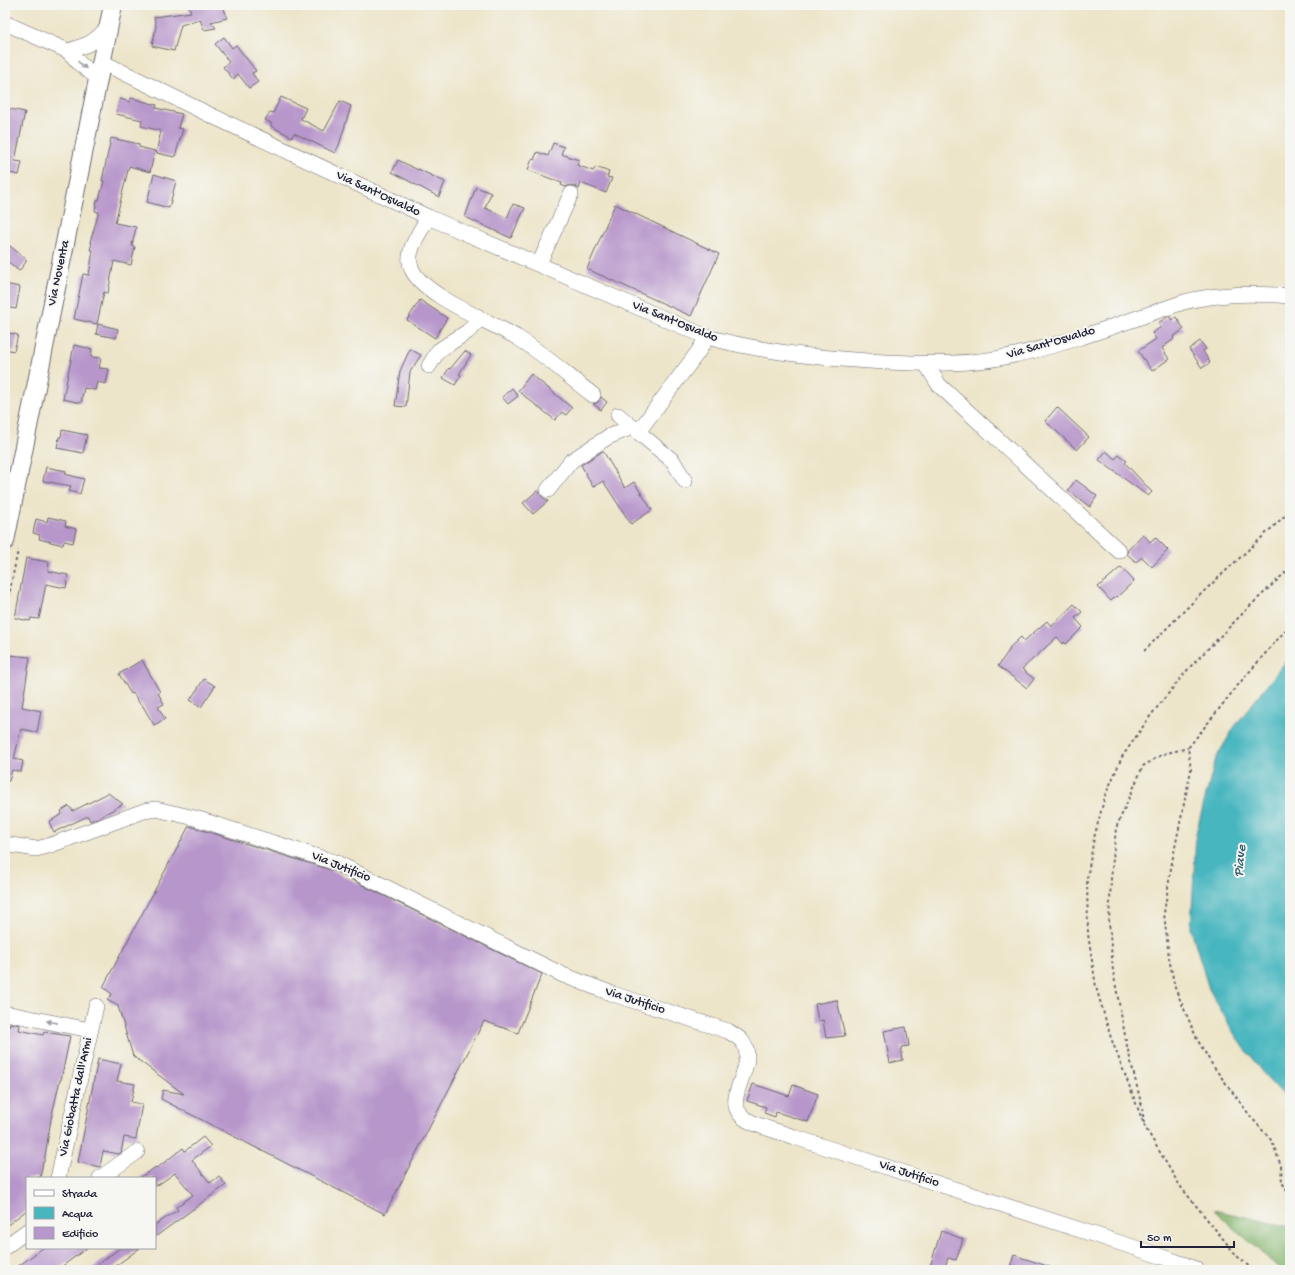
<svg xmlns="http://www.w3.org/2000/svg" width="1295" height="1275" font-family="'Gochi Hand',sans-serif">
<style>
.forest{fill:#86b66f;stroke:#546c55}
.water{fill:#47b6bf;stroke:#346c7d}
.building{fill:#b796cb}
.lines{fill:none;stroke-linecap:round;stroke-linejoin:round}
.minor-casing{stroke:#69666d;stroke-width:16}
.major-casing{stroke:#69666d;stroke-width:20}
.path{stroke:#69666d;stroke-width:2;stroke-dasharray:3 3;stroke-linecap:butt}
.minor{stroke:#fff;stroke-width:15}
.major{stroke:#fff;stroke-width:18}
.oneway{fill:#9c9ca7}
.labels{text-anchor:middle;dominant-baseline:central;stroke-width:4;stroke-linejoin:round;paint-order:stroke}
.street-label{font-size:13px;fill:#22223b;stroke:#f6f6f2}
.water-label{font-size:14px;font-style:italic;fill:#315d70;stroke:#f6f6f2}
</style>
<rect width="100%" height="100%" fill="#f6f6f2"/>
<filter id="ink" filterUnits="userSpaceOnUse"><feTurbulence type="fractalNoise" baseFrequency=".025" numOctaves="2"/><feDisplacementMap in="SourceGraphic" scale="8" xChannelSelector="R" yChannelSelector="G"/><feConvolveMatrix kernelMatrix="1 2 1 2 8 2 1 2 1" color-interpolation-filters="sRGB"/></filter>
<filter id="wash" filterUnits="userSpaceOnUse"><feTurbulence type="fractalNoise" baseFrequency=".012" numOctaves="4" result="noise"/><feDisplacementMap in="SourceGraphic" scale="16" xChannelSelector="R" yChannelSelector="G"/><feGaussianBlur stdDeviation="0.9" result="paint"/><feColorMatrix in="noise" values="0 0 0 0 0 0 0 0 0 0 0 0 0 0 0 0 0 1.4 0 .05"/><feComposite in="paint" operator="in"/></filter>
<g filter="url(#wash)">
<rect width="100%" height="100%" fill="#ede5c9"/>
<!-- forest -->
<polygon class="forest" points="1214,1210 1290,1227 1290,1270 1281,1270"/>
<!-- water -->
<polygon class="water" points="1290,656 1290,1102 1262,1072 1235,1035 1209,989 1191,929 1196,833 1216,758 1235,726"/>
<g id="blocks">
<!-- building -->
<g class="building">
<polygon points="188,5 223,5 227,18 211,22 216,28 204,30 200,19 181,25 174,51 152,46 156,26 154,17 191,12"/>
<polygon points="224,37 232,48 236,45 256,71 252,73 258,82 249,88 238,74 233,79 223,67 229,62 215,44"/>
<polygon points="281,97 306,108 301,119 324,131 340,101 351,106 339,145 335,153 294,133 292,137 271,126 271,123 265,120 270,112 273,113"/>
<polygon points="131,98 157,105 156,108 182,114 178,128 183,129 175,157 156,153 161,131 141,126 142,120 116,114 120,99 130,102"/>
<polygon points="5,108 25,112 15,161 22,162 19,175 5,172"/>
<polygon points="111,138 139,144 139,147 155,151 150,172 129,166 115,223 136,227 132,246 135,247 131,265 114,261 108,293 104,292 97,324 74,319 83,274 89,275 93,250 90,250 92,242 90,242 99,212 95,211 97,200 99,200 104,181 102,181"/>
<polygon points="553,143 564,147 561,154 579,160 577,165 593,171 596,167 609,172 607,177 612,178 606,193 581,183 579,189 574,186 570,185 566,187 561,185 562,183 528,170 532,159 534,160 537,152 548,156"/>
<polygon points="398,160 418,170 418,169 445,182 439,197 392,172"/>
<polygon points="154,174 176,181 169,208 147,202"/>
<polygon points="476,187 491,193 485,208 507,218 513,204 525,208 511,238 465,217"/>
<polygon points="615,204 719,254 691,316 587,269"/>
<polygon points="5,242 26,259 26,262 19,271 5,259"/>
<polygon points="5,284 20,287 16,309 5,307"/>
<polygon points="420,300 447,318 435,338 407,320"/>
<polygon points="1169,316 1172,320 1176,317 1184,329 1173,337 1174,339 1162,348 1169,359 1152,371 1138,351 1156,339 1152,333 1161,327 1158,323"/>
<polygon points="98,324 118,329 116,338 96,334"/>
<polygon points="5,332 18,335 14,351 5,349"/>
<polygon points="1200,341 1206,349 1203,351 1210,363 1202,368 1189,349"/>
<polygon points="74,345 92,349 91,357 101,358 99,368 109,369 106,384 97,382 95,390 84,388 81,403 63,399"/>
<polygon points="410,349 421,355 410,372 406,407 395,406 400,371"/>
<polygon points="465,351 471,355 459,374 461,375 455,385 443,378 449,368 450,369"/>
<polygon points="531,374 572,408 566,415 562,412 555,420 518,391"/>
<polygon points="512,388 518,396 508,404 502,397"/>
<polygon points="601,397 607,402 601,410 593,404 597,403"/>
<polygon points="1057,407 1089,437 1077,450 1045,421"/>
<polygon points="62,430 87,435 83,453 57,448 59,437 61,437"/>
<polygon points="603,451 625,488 634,482 652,510 631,524 603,481 593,487 581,465"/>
<polygon points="1106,451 1115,459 1119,455 1127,461 1125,463 1152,492 1148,496 1099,460"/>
<polygon points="46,467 66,471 65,474 84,479 80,494 69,491 71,486 43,481"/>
<polygon points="1076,480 1097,496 1090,507 1068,490"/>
<polygon points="538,490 542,497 548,501 533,514 523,503"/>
<polygon points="48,517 66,521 65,526 76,529 73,543 64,541 63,545 39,539 40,535 33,533 36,519 47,522"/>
<polygon points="1143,534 1150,542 1155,537 1168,550 1152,567 1142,557 1136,562 1127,554 1128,550"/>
<polygon points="26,558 49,562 48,571 68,575 66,588 46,584 39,619 31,618 30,621 15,618"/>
<polygon points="1121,567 1134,581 1117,597 1116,596 1111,601 1098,587"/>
<polygon points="1074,604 1082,612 1075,618 1083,627 1066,644 1064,642 1063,644 1057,637 1022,669 1034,679 1027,688 998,666 1010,649 1009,648 1021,637 1024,641 1047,621 1051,626"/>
<polygon points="8,655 30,657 22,707 41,711 37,732 21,729 14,759 23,761 21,772 12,770 9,781 5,781 5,672"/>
<polygon points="142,660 160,692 158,693 164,704 158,707 165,719 154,725 141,703 140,704 133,693 131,694 119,674"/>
<polygon points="204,679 215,686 201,707 190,700"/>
<polygon points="108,793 123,804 98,818 90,821 88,816 54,832 49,822 62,814 61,811 69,806 73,811"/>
<polygon points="189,826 334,871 542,974 518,1033 484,1021 385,1214 161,1099 163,1090 184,1094 133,1056 118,1006 107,1000 112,994 103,987"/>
<polygon points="837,1000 845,1036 826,1038 823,1020 818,1021 815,1004"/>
<polygon points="10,1023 20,1025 19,1030 43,1035 44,1032 70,1036 61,1080 60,1080 51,1119 44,1162 43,1162 40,1178 27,1178 27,1210 5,1227 5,1026 9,1027"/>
<polygon points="906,1027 909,1046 901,1047 903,1060 890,1063 884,1031"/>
<polygon points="98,1059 121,1064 117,1081 135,1084 131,1102 142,1104 136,1139 124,1137 121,1153 119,1154 103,1151 100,1167 78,1162"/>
<polygon points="753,1084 789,1096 793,1085 818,1094 808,1122 776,1112 775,1117 764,1113 766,1107 747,1101"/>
<polygon points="203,1137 211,1146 192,1160 210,1183 219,1176 226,1185 155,1237 155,1225 178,1210 176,1207 193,1195 175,1173 155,1187 155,1178 139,1178 156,1167 157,1168 183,1148 185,1151"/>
<polygon points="941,1231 963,1239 956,1260 948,1258 944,1270 929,1270"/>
<polygon points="43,1248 87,1248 57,1270 13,1270"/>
<polygon points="120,1248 140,1248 110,1270 90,1270"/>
<polygon points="1014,1255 1053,1268 1052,1270 1009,1270"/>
</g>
</g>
</g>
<g filter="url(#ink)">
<use href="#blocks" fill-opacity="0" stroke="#69666d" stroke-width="1"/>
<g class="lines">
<!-- minor casing -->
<g class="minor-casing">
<g id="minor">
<polyline points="5,23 68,51 80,64 98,78"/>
<path d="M68,51C88,45 94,43 108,27"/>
<path d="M102,62L208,114L428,217L707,337C766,353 825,359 886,362C927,364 970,365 1010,356C1069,344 1127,321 1184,302C1220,293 1253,293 1290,296"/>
<path d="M428,217C421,231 405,251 411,267C420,295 492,322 518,338C544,354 569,377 593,395"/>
<polyline points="539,264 571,194"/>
<polyline points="926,364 939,385 1119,551"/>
<polyline points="429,366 438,351 467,332 474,326 477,316"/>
<polyline points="618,415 632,427"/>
<polyline points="685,481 673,461 638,432 698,352 707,337"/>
<polyline points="548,490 571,461 608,437 632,427 638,432"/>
<path d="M5,844L36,849L48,846L144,811L156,809L195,818L337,863L563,975L613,994L728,1031C732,1034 737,1036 741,1040C763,1065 715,1100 747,1120C759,1127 779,1131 794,1137L1148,1252L1186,1265L1197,1270"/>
<polyline points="5,1013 90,1030"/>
<polyline points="58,1178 96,1006"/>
<polyline points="100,1178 137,1152"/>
<polyline points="5,1247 27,1231"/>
</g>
</g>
<!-- major casing -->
<g class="major-casing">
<polyline id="major" points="5,541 113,5"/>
</g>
<!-- path -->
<g class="path">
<polyline points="5,615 18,550"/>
<polyline points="1290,625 1238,685 1188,748 1191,770 1172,862 1164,913 1169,958 1175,988 1197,1039 1213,1066 1251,1117 1272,1141 1281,1166 1282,1182 1290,1197"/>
<polyline points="1144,651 1202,593 1290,511"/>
<polyline points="1144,1123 1142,1107 1127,1046 1113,971 1109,922 1111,879 1116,828 1143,766 1163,754 1188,748"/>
<polyline points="1253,1270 1237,1256 1180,1186 1145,1127 1111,1038 1096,987 1088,934 1087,879 1094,838 1105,796 1122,757 1151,715 1189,668 1249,607 1290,568"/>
</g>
<!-- minor -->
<use href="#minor" class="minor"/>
<!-- major -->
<use href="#major" class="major"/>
</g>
<!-- one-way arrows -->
<defs><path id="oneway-solid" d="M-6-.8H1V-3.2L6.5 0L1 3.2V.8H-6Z"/></defs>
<g class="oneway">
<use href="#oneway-solid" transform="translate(82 65) rotate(41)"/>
<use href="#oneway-solid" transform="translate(52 1022) rotate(-169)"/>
</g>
</g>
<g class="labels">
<!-- street labels -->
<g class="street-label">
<text transform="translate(378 194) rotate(25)">Via Sant'Osvaldo</text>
<text transform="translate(59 273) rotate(-78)">Via Noventa</text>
<text transform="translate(675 322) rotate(22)">Via Sant'Osvaldo</text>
<text transform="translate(1051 343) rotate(-16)">Via Sant'Osvaldo</text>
<text transform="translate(341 867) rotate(22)">Via Jutificio</text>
<text transform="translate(635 1001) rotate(18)">Via Jutificio</text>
<text transform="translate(76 1097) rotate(-78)">Via Giobatta dall'Armi</text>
<text transform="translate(909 1174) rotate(18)">Via Jutificio</text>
</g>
<!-- water labels -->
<g class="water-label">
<text transform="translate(1241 861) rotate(-84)">Piave</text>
</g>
</g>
<!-- margin -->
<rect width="1295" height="1275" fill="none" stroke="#f6f6f2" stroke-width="20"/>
<!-- legend -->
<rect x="26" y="1177" width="130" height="72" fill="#f6f6f2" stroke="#a1a1a9"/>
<rect x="34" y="1190" width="20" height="6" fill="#ffffff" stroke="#a1a1a9"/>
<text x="62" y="1197" font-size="12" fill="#22223b">Strada</text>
<rect x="34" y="1207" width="20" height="12" fill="#47b6bf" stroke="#a1a1a9"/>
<text x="62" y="1217" font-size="12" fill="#22223b">Acqua</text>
<rect x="34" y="1227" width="20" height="12" fill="#b796cb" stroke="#a1a1a9"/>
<text x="62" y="1237" font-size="12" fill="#22223b">Edificio</text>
<!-- scale -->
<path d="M1141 1241v6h93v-6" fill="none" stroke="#22223b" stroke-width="2"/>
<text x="1147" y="1241" font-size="12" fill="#22223b" stroke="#f6f6f2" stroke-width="3" paint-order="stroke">50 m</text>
</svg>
